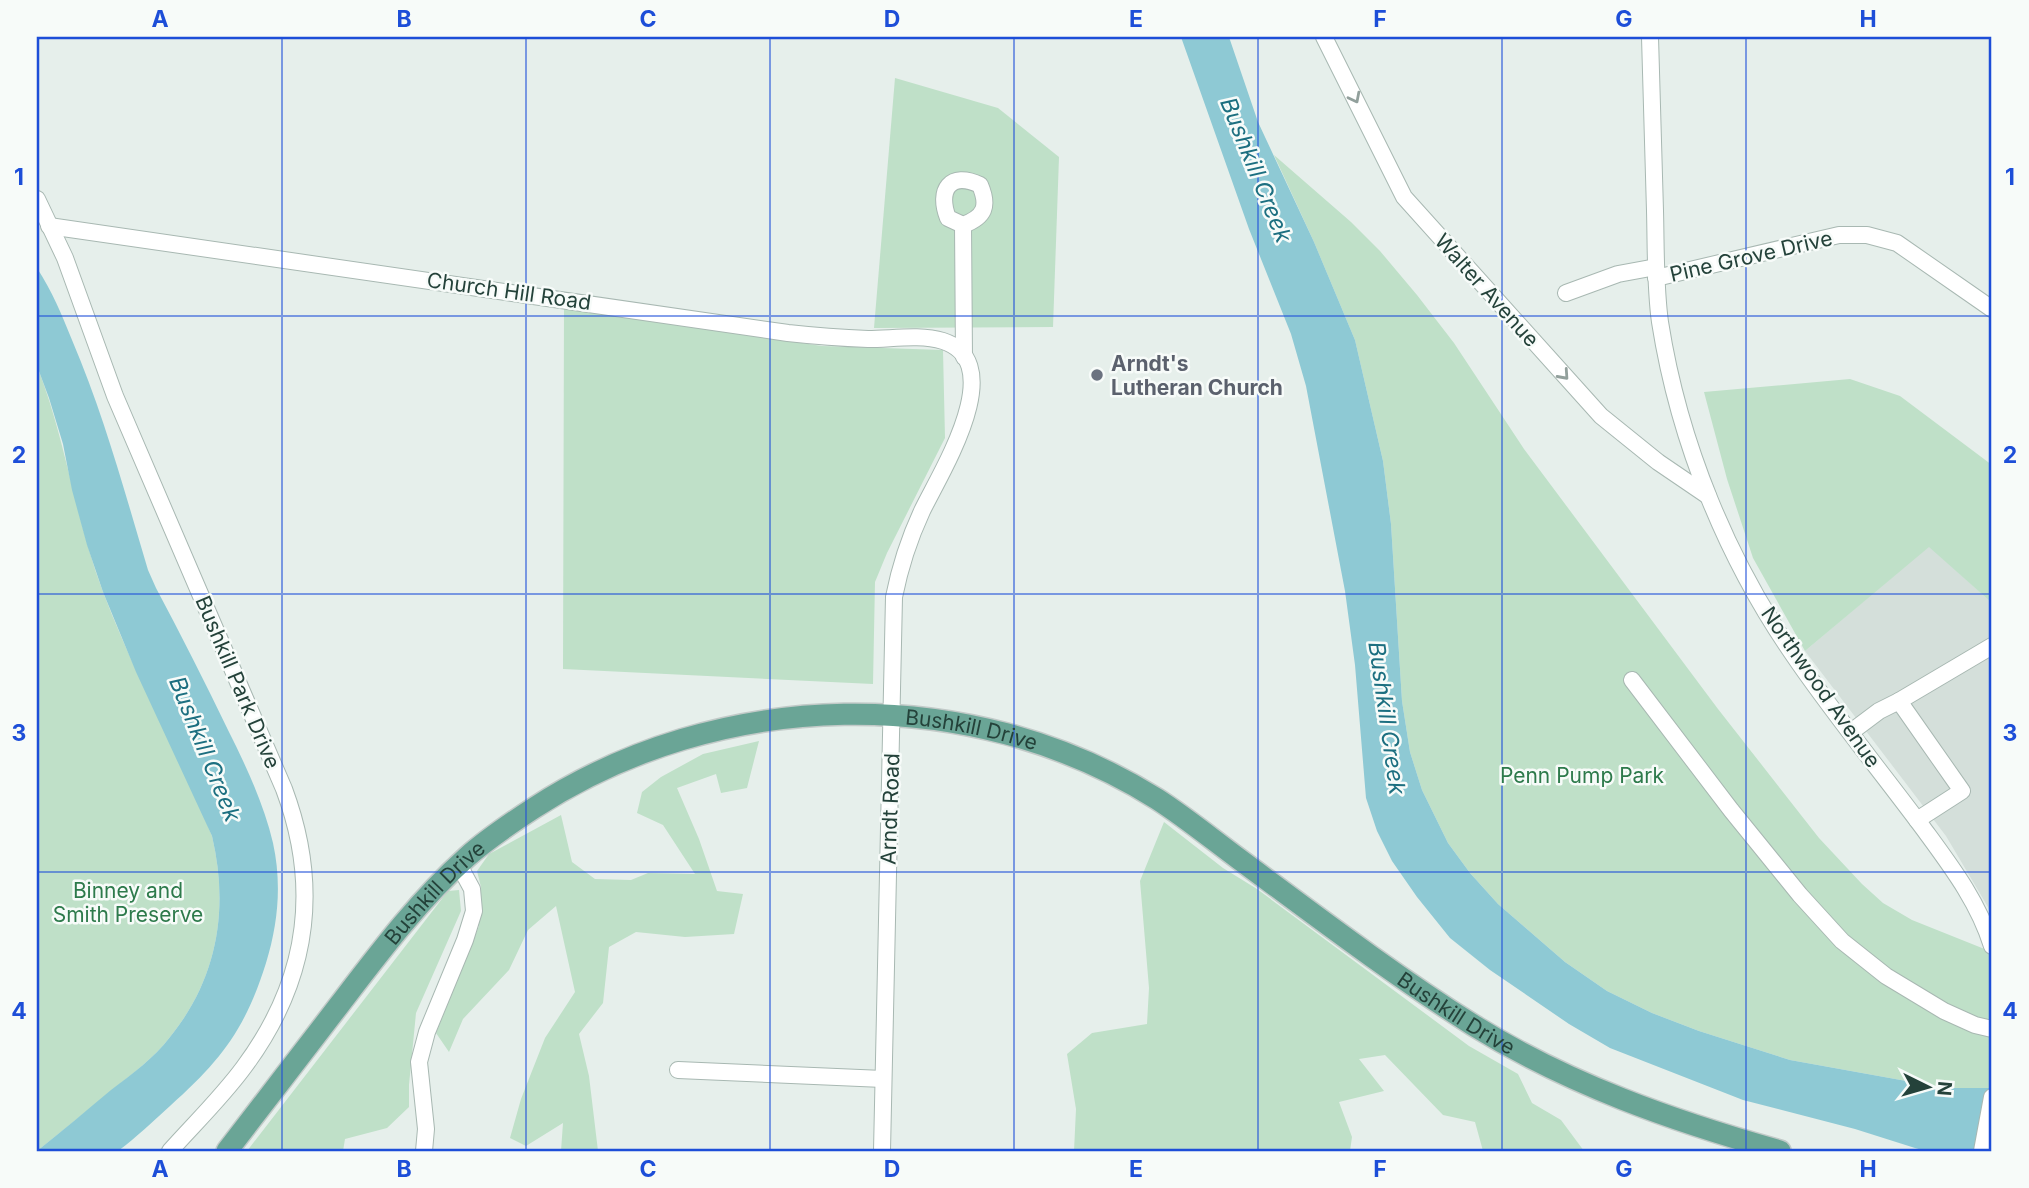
<svg xmlns="http://www.w3.org/2000/svg" width="2029" height="1188" font-family="Inter,sans-serif">
<style>
.built{fill:#d4dfda}
.green{fill:#bfe0c8}
.water{fill:#8ec9d4}
.lines{fill:none;stroke-linecap:round;stroke-linejoin:round}
.minor-casing{stroke:#a8b8b2;stroke-width:18}
.major-casing{stroke:#c2cac8;stroke-width:24}
.minor{stroke:#fff;stroke-width:16}
.major{stroke:#6aa596;stroke-width:21}
.oneway{stroke:#92a09c}
.grid{fill:none;stroke:#1d4ed8;stroke-width:2;stroke-opacity:0.55}
.worship-dot{fill:#6b7280;stroke:#f7fbf9;stroke-width:2.5}
.labels{text-anchor:middle;dominant-baseline:central;stroke-width:5;stroke-linejoin:round;paint-order:stroke}
.street-label{font-size:21px;fill:#24423a;stroke:#f7fbf9}
.worship-label{font-size:21px;font-weight:bold;fill:#5b616d;stroke:#f7fbf9;text-anchor:start}
.park-label{font-size:21px;fill:#2d7a4b;stroke:#f7fbf9}
.water-label{font-size:23px;font-style:italic;fill:#1c6f80;stroke:#f7fbf9}
.neatline{fill:none;stroke:#1d4ed8;stroke-width:2.5}
.grid-label{font-size:23px;text-anchor:middle;font-weight:bold;fill:#1d4ed8}
</style>
<rect width="100%" height="100%" fill="#e6efeb"/>
<!-- built -->
<polygon class="built" points="1929,546 1992,603 1992,921 1988,907 1946,836 1805,651"/>
<!-- green -->
<g class="green">
<polygon points="895,78 998,108 1059,157 1053,327 874,328"/>
<polygon points="1274,155 1351,222 1380,251 1417,295 1454,343 1524,449 1718,709 1819,838 1862,884 1883,903 1912,920 1992,952 1992,1088 1945,1088 1790,1060 1699,1031 1652,1013 1607,991 1565,962 1498,904 1470,873 1448,843 1422,790 1410,752 1402,701 1391,524 1383,461 1355,340 1314,242"/>
<polygon points="564,307 822,346 943,350 945,438 887,553 875,582 873,684 563,669"/>
<path d="M37,366C66,440 75,518 103,592C135,676 178,754 212,836C229,908 218,978 170,1037C154,1058 132,1074 111,1091C87,1111 62,1131 37,1151Z"/>
<polygon points="1850,379 1900,396 1992,465 1992,603 1929,547 1805,651 1753,558 1727,479 1704,392"/>
<polygon points="759,741 747,788 721,793 716,774 677,788 699,839 717,891 743,894 734,934 685,937 636,932 609,947 603,1003 579,1034 589,1076 598,1151 561,1151 563,1123 526,1146 510,1138 521,1099 545,1038 575,992 556,906 528,930 509,970 463,1019 449,1052 436,1033 479,926 481,887 477,871 489,854 561,815 572,862 595,879 631,880 648,873 695,874 663,825 637,813 642,792 661,777 703,754"/>
<polygon points="1164,822 1223,868 1257,889 1469,1046 1518,1074 1532,1103 1561,1120 1584,1151 1483,1151 1475,1122 1443,1115 1385,1055 1359,1059 1384,1091 1339,1102 1352,1137 1350,1151 1074,1151 1076,1109 1067,1054 1092,1033 1147,1024 1149,988 1140,881"/>
<polygon points="459,890 461,911 416,1013 409,1085 409,1107 387,1128 345,1139 343,1151 247,1151 448,891"/>
</g>
<!-- water -->
<g class="water">
<polygon points="1181,37 1229,37 1258,122 1314,242 1355,340 1383,461 1391,524 1402,701 1410,752 1422,790 1448,843 1470,873 1498,904 1565,962 1607,991 1652,1013 1699,1031 1790,1060 1945,1088 1992,1088 1992,1151 1926,1151 1915,1148 1855,1129 1743,1100 1610,1048 1569,1024 1490,970 1450,938 1417,897 1392,861 1377,831 1366,798 1355,665 1345,591 1306,386 1291,334 1249,229"/>
<path d="M37,268C52,291 62,315 72,340C104,415 125,493 148,570L156,588C181,635 205,682 228,730C246,766 264,804 273,843C282,884 278,924 266,963C245,1030 221,1060 170,1106C153,1121 137,1137 118,1151H37C62,1131 86,1111 111,1090C132,1074 154,1058 170,1037C218,978 229,908 212,836L136,672L103,592L87,545L72,490L63,444L49,398L37,366Z"/>
</g>
<g class="lines">
<!-- minor casing -->
<g class="minor-casing">
<g id="minor">
<polyline points="1324,37 1404,197 1601,416 1658,462 1708,496"/>
<path d="M1650,37C1652,95 1653,153 1655,211C1656,248 1655,286 1660,322C1679,443 1728,563 1799,663C1838,719 1882,773 1923,828C1950,865 1978,901 1992,946"/>
<path d="M37,199L65,258L115,396L284,789C321,888 308,981 244,1067C222,1097 195,1123 170,1151"/>
<path d="M963,225L948,218C937,190 950,171 980,185C989,206 985,217 963,225L964,357"/>
<path d="M49,226L788,333C815,336 841,338 868,339C892,339 920,334 943,341C1011,363 939,475 922,511C909,539 900,567 894,597L882,1151"/>
<polyline points="1656,278 1839,235 1867,235 1897,243 1992,309"/>
<polyline points="1566,293 1618,274 1656,267"/>
<polyline points="1632,680 1731,810 1800,895 1842,941 1886,976 1944,1011 1975,1025 1992,1029"/>
<polyline points="1899,701 1992,646"/>
<polyline points="1851,732 1879,711 1899,701 1962,791 1917,820"/>
<polyline points="678,1070 883,1079"/>
<polyline points="424,1151 426,1129 419,1062 427,1032 465,940 474,911 472,889 459,865"/>
<polyline points="1982,1151 1992,1097"/>
</g>
</g>
<!-- major casing -->
<g class="major-casing">
<g id="major">
<path id="s1" d="M227,1151C265,1102 302,1053 340,1004C379,953 418,901 467,857C487,839 511,823 534,808C718,688 969,681 1157,799C1185,817 1212,839 1239,859C1316,916 1392,974 1473,1025C1568,1084 1673,1121 1780,1151"/>
</g>
</g>
<!-- minor -->
<use href="#minor" class="minor"/>
<!-- major -->
<use href="#major" class="major"/>
</g>
<!-- one-way arrows -->
<defs><path id="oneway-chevron" d="M-2-3.5L2.5 0L-2 3.5" fill="none" stroke-width="1.6" stroke-linecap="round" stroke-linejoin="round" transform="scale(1.75)"/></defs>
<g class="oneway">
<use href="#oneway-chevron" transform="translate(1355 98) rotate(63)"/>
<use href="#oneway-chevron" transform="translate(1564 375) rotate(48)"/>
</g>
<!-- grid -->
<path class="grid" d="M282,37V1151M526,37V1151M770,37V1151M1014,37V1151M1258,37V1151M1502,37V1151M1746,37V1151M37,316H1992M37,594H1992M37,872H1992"/>
<!-- markers -->
<circle class="worship-dot" cx="1097" cy="375" r="7"/>
<g class="labels">
<!-- street labels -->
<g class="street-label">
<text transform="translate(1751 256) rotate(-13)">Pine Grove Drive</text>
<text transform="translate(1487 290) rotate(48)">Walter Avenue</text>
<text transform="translate(509 291) rotate(8)">Church Hill Road</text>
<text transform="translate(238 682) rotate(67)">Bushkill Park Drive</text>
<text transform="translate(1821 687) rotate(55)">Northwood Avenue</text>
<text stroke="none"><textPath href="#s1" startOffset="920">Bushkill Drive</textPath></text>
<text transform="translate(890 809) rotate(-88)">Arndt Road</text>
<text stroke="none"><textPath href="#s1" startOffset="332">Bushkill Drive</textPath></text>
<text stroke="none"><textPath href="#s1" startOffset="1488">Bushkill Drive</textPath></text>
</g>
<!-- worship labels -->
<g class="worship-label">
<text x="1111" y="363">Arndt's<tspan x="1111" dy="24">Lutheran Church</tspan></text>
</g>
<!-- park labels -->
<g class="park-label">
<text x="1582" y="775">Penn Pump Park</text>
<text x="128" y="890">Binney and<tspan x="128" dy="24">Smith Preserve</tspan></text>
</g>
<!-- water labels -->
<g class="water-label">
<text transform="translate(1256 170) rotate(68)">Bushkill Creek</text>
<text transform="translate(1387 718) rotate(82)">Bushkill Creek</text>
<text transform="translate(205 749) rotate(68)">Bushkill Creek</text>
</g>
</g>
<!-- border -->
<rect width="2029" height="1188" fill="none" stroke="#f7fbf9" stroke-width="77"/>
<!-- north arrow -->
<g transform="translate(1928 1087) rotate(95)" stroke="#f7fbf9" stroke-width="5" paint-order="stroke">
<path d="M0-5L12 26L0 18L-12 26Z" fill="#24423a"/>
<text y="-10" font-size="19" font-weight="bold" text-anchor="middle" fill="#24423a">N</text>
</g>
<rect x="38" y="38" width="1952" height="1112" class="neatline"/>
<g class="grid-label">
<text x="160" y="27">A</text>
<text x="404" y="27">B</text>
<text x="648" y="27">C</text>
<text x="892" y="27">D</text>
<text x="1136" y="27">E</text>
<text x="1380" y="27">F</text>
<text x="1624" y="27">G</text>
<text x="1868" y="27">H</text>
<text x="19" y="185">1</text>
<text x="2010" y="185">1</text>
<text x="19" y="463">2</text>
<text x="2010" y="463">2</text>
<text x="19" y="741">3</text>
<text x="2010" y="741">3</text>
<text x="19" y="1019">4</text>
<text x="2010" y="1019">4</text>
<text x="160" y="1177">A</text>
<text x="404" y="1177">B</text>
<text x="648" y="1177">C</text>
<text x="892" y="1177">D</text>
<text x="1136" y="1177">E</text>
<text x="1380" y="1177">F</text>
<text x="1624" y="1177">G</text>
<text x="1868" y="1177">H</text>
</g>
</svg>
